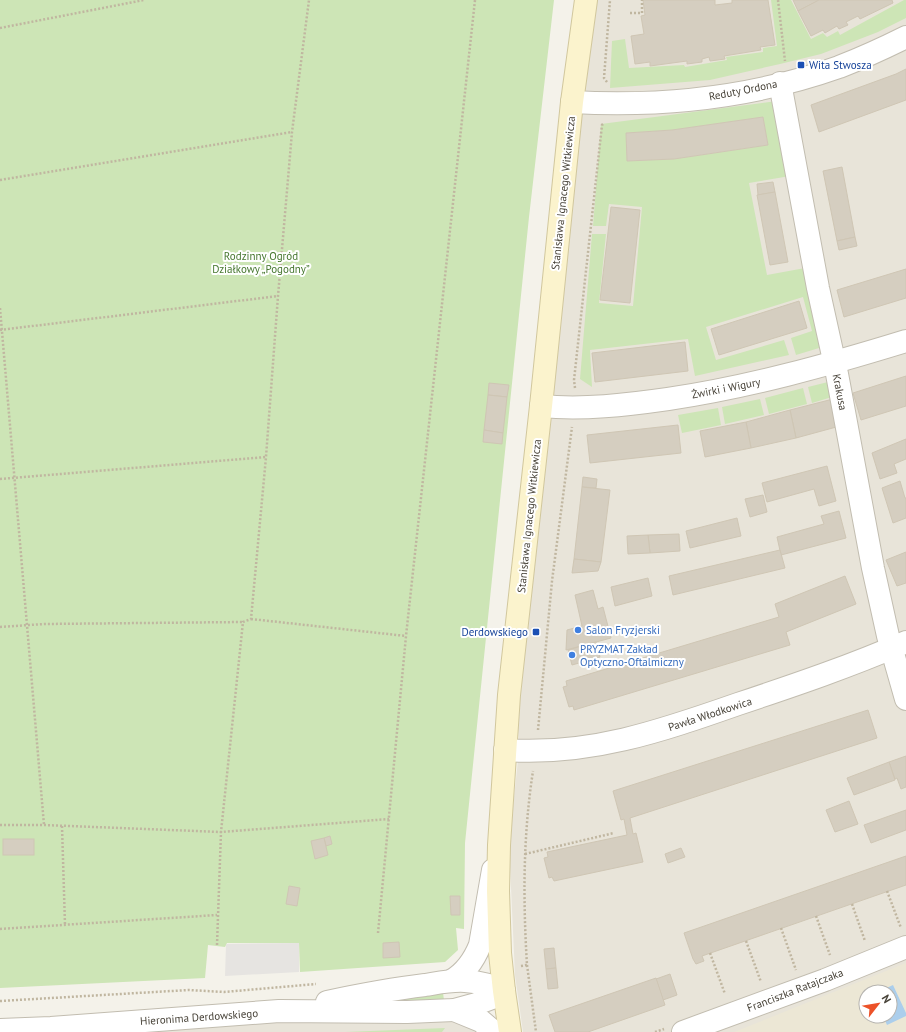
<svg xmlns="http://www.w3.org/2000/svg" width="906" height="1032" font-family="'PT Sans',sans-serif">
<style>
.residential{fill:#e8e4d9;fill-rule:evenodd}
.education{fill:#ece7d5;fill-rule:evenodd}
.green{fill:#cde5b6;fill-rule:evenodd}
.parking{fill:#e6e4e1}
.water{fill:#abceec}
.building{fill:#d5cec0;stroke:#cfc6b4}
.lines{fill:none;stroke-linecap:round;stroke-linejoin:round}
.street-casing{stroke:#c2bdb0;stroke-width:24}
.secondary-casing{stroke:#d1c79d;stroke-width:24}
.path{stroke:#c0b6a0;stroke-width:2.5;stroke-dasharray:2 2;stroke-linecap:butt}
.street{stroke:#fff;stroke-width:22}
.secondary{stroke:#fbf3cd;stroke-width:22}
.transit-dot{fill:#1a4fb4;stroke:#fff;stroke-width:1.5}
.shop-dot{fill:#3f7fe0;stroke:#fff;stroke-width:1.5}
.labels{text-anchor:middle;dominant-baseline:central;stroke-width:4;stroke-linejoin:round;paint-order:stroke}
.transit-label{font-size:11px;fill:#164399;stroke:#fff;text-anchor:start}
.street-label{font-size:11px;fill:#484339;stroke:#fff}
.park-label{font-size:11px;fill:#46772f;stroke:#fff}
.shop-label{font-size:11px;fill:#366cbe;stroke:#fff;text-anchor:start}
</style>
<rect width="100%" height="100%" fill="#f4f2ea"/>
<!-- residential -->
<g class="residential">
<path d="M593,0H906V1032H523L515,975L509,844L519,751L518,718L539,526L567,243ZM866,992H890V1016H866Z"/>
<polygon points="460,1019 485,1032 95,1032 289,1021"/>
</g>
<!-- education -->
<path class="education" d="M906,963V1032H734ZM866,992H890V1016H866Z"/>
<!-- green -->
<g class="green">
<polygon points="0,0 554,0 529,217 465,843 464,929 456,928 458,950 445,962 300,972 299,943 227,943 225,947 208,945 205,978 0,988"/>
<polygon points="771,0 791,0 811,39 823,33 827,37 838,31 840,35 904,0 906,0 906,18 878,32 821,54 780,64 710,80 610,88 612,41 625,39 629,68 684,65 685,67 727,60 726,57 763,52 763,48 777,46"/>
<path d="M777,101L790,176L749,183L767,275L805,268L822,342L819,348L796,355L791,338L812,331L803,297L706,327L716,360L784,340L789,355L695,376L688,339L590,350L592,387L580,379L592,234H606L599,303L633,306L642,207L609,204L606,226H593L601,124ZM763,117L768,145L674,159L627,161L626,133L672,130Z"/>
<polygon points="828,382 832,397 812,403 808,387"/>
<polygon points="803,388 807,404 769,414 765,398"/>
<polygon points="760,399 764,415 725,424 722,407"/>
<polygon points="718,408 721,425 682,433 678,415"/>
<polygon points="443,993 444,1000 360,1003"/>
<polygon points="445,1028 442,1032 345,1032"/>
</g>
<!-- parking -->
<polygon class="parking" points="299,943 299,972 225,976 226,944"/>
<!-- water -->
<polygon class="water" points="893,985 906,1013 906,1016 887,1025 883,1016 890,1016 890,992 878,992"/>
<!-- building -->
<g class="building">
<polygon points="643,0 715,0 715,5 732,3 732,0 768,0 775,45 760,47 761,50 724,56 725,59 710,61 709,57 702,59 702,62 687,64 687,61 650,66 650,62 635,64 631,36 644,34 641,16 645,15"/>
<polygon points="793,0 819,0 798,11"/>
<polygon points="819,0 892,0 893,3 860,19 858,16 846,22 848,25 839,29 837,26 825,33 823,30 811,36 798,11"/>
<polygon points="906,69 906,100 819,132 811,105 896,74"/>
<polygon points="763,117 768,145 674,159 627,161 626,133 672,130"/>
<polygon points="842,167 855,237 837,241 823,171"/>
<polygon points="773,182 775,192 758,195 757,184"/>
<polygon points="775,192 788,262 770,265 757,195"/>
<polygon points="611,207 640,210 630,303 600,300"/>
<polygon points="855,237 857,246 839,250 837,241"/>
<polygon points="906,269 906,298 844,317 837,290"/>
<polygon points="799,301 807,328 719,355 711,329"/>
<polygon points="685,342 688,371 595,382 592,353"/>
<polygon points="906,376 906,406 861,420 853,393"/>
<polygon points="489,383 509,385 507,397 488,395"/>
<polygon points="488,395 507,397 503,433 484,430"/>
<polygon points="833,399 840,426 796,438 790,410"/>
<polygon points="790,410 796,438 751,448 746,422"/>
<polygon points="746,422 751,448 705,457 700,431"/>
<polygon points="678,425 681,453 590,463 587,435"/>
<polygon points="484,430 503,433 502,444 483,442"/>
<polygon points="906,439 906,459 894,464 897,473 880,479 872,453"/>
<polygon points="827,466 836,501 819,506 814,489 767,502 762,483"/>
<polygon points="583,477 597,479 596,488 582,487"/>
<polygon points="900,481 905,498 906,498 906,518 893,523 882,488"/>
<polygon points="582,487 610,490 601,562 574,559"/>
<polygon points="763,495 767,512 750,517 745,499"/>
<polygon points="839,511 846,538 781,555 777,537 824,524 821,516"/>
<polygon points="737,518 741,536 690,548 686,531"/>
<polygon points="679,534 680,551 650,553 648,535"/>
<polygon points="648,535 650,553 628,554 627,536"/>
<polygon points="780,550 785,568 673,595 669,576"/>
<polygon points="906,552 906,583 897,586 886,560"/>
<polygon points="574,559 601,562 598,571 572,573"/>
<polygon points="845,576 856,604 786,632 790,645 574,710 573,706 569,707 563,687 567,686 566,681 779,617 775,604"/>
<polygon points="648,578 652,596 615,606 611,587"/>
<polygon points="593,590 598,609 603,607 611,638 566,650 567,630 582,626 575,595"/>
<polygon points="596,642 600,657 572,665 568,650"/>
<polygon points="868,710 877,738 630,818 633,834 636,833 643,862 554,881 552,877 549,878 544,858 548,857 547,852 627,835 624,819 621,820 613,791"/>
<polygon points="906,756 906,787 901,789 897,778 895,779 889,762"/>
<polygon points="889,762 895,780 854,795 847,778"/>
<polygon points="849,801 858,824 835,832 826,810"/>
<polygon points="906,810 906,830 871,843 864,825"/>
<polygon points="330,836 332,844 326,846 324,838"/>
<polygon points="324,838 328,855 315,859 311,841"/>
<rect x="3" y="839" width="31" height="16"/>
<polygon points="681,848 685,857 668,863 665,854"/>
<polygon points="906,856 906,885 702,956 704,961 696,964 693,959 684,933"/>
<polygon points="289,886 300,888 297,906 286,904"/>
<polygon points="450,896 460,896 460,915 451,915"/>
<polygon points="399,942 400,957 383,958 383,943"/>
<polygon points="554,948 556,968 546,969 544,949"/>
<polygon points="556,968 558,988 548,989 546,969"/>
<polygon points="670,974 677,995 663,1000 656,979"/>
<polygon points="656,978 665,1005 588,1032 555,1032 549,1015"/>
</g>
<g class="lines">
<!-- street casing -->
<g class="street-casing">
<g id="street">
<polyline points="780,83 818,288 837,374 873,568 888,636 906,699"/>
<path d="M572,102C662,107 754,97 839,67C862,58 884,48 906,37"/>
<path d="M541,406C583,410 626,405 668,399C749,387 828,365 906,341"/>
<path d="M505,750C589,756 661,731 738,704C795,685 851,666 906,642"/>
<path d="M451,981C465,973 474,960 480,945L493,870"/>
<path d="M327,1002C360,995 392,989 425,985C438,983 452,980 465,981C479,982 491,985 504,991"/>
<polyline points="454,1010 481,1021 494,1032"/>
<polyline points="0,1030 51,1028 279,1011 407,1012 454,1010 476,1004 492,998 504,991"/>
<polyline points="683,1032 825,980 906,947"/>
</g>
</g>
<!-- secondary casing -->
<g class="secondary-casing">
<polyline id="secondary" points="510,1032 504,991 500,953 498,891 499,845 509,695 541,406 572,102 586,0"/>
</g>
<!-- path -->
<g class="path">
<polyline points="778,0 785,61"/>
<polyline points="630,13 642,13 642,0"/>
<polyline points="0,28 144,0"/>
<polyline points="607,82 604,78 610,0"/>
<polyline points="0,180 292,132"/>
<polyline points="0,308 44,825"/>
<polyline points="0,330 278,296"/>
<polyline points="575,388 574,380 602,125 604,123"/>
<polyline points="0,479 266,457"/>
<polyline points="251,619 406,636"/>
<polyline points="0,627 44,624 243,622"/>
<polyline points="538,730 552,581 572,427"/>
<polyline points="0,825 44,825 221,832 389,819"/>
<polyline points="62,826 65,925"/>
<polyline points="525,854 614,833"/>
<polyline points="887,891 901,928"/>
<polyline points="852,904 865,941"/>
<polyline points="816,916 830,955"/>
<polyline points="781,928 796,970"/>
<polyline points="0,929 217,915"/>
<polyline points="378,933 406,636 475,0"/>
<polyline points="746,941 761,982"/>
<polyline points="217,945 221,832 243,622 251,619 266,457 278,296 292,132 309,0"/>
<polyline points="710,953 725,994"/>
<polyline points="527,965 536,1032"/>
<path d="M521,966L527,965C523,900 523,836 533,771"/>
<polyline points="0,1001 189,990 224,992 316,984"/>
<polyline points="655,1032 664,1029"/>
</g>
<!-- street -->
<use href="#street" class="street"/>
<!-- secondary -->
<use href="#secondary" class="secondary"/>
</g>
<!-- markers -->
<g class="transit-dot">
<rect x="797" y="61" width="8" height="8" rx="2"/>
<rect x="532" y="628" width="8" height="8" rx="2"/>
</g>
<g class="shop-dot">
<circle cx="578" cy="630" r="4"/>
<circle cx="572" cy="655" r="4"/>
</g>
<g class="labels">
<!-- transit labels -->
<g class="transit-label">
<text x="809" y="65">Wita Stwosza</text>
<text x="528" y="632" text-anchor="end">Derdowskiego</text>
</g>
<!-- street labels -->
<g class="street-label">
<text transform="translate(743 90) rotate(-11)">Reduty Ordona</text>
<text transform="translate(563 193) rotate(-84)">Stanisława Ignacego Witkiewicza</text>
<text transform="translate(726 388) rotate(-11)">Żwirki i Wigury</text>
<text transform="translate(840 392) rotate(79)">Krakusa</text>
<text transform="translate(529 516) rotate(-84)">Stanisława Ignacego Witkiewicza</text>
<text transform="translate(710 714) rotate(-18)">Pawła Włodkowica</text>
<text transform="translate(795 990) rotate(-21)">Franciszka Ratajczaka</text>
<text transform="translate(199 1017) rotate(-4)">Hieronima Derdowskiego</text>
</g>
<!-- park labels -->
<g class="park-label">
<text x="261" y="256">Rodzinny Ogród<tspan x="261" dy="13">Działkowy „Pogodny”</tspan></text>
</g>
<!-- shop labels -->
<g class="shop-label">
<text x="586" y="630">Salon Fryzjerski</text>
<text x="580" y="649">PRYZMAT Zakład<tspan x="580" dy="13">Optyczno-Oftalmiczny</tspan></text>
</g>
</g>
<!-- north arrow -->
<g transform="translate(878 1004) rotate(59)"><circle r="19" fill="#ffffff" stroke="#b6b4b0"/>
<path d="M0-3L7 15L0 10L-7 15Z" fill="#ec5229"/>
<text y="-6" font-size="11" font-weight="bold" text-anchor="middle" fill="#484339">N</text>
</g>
</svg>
